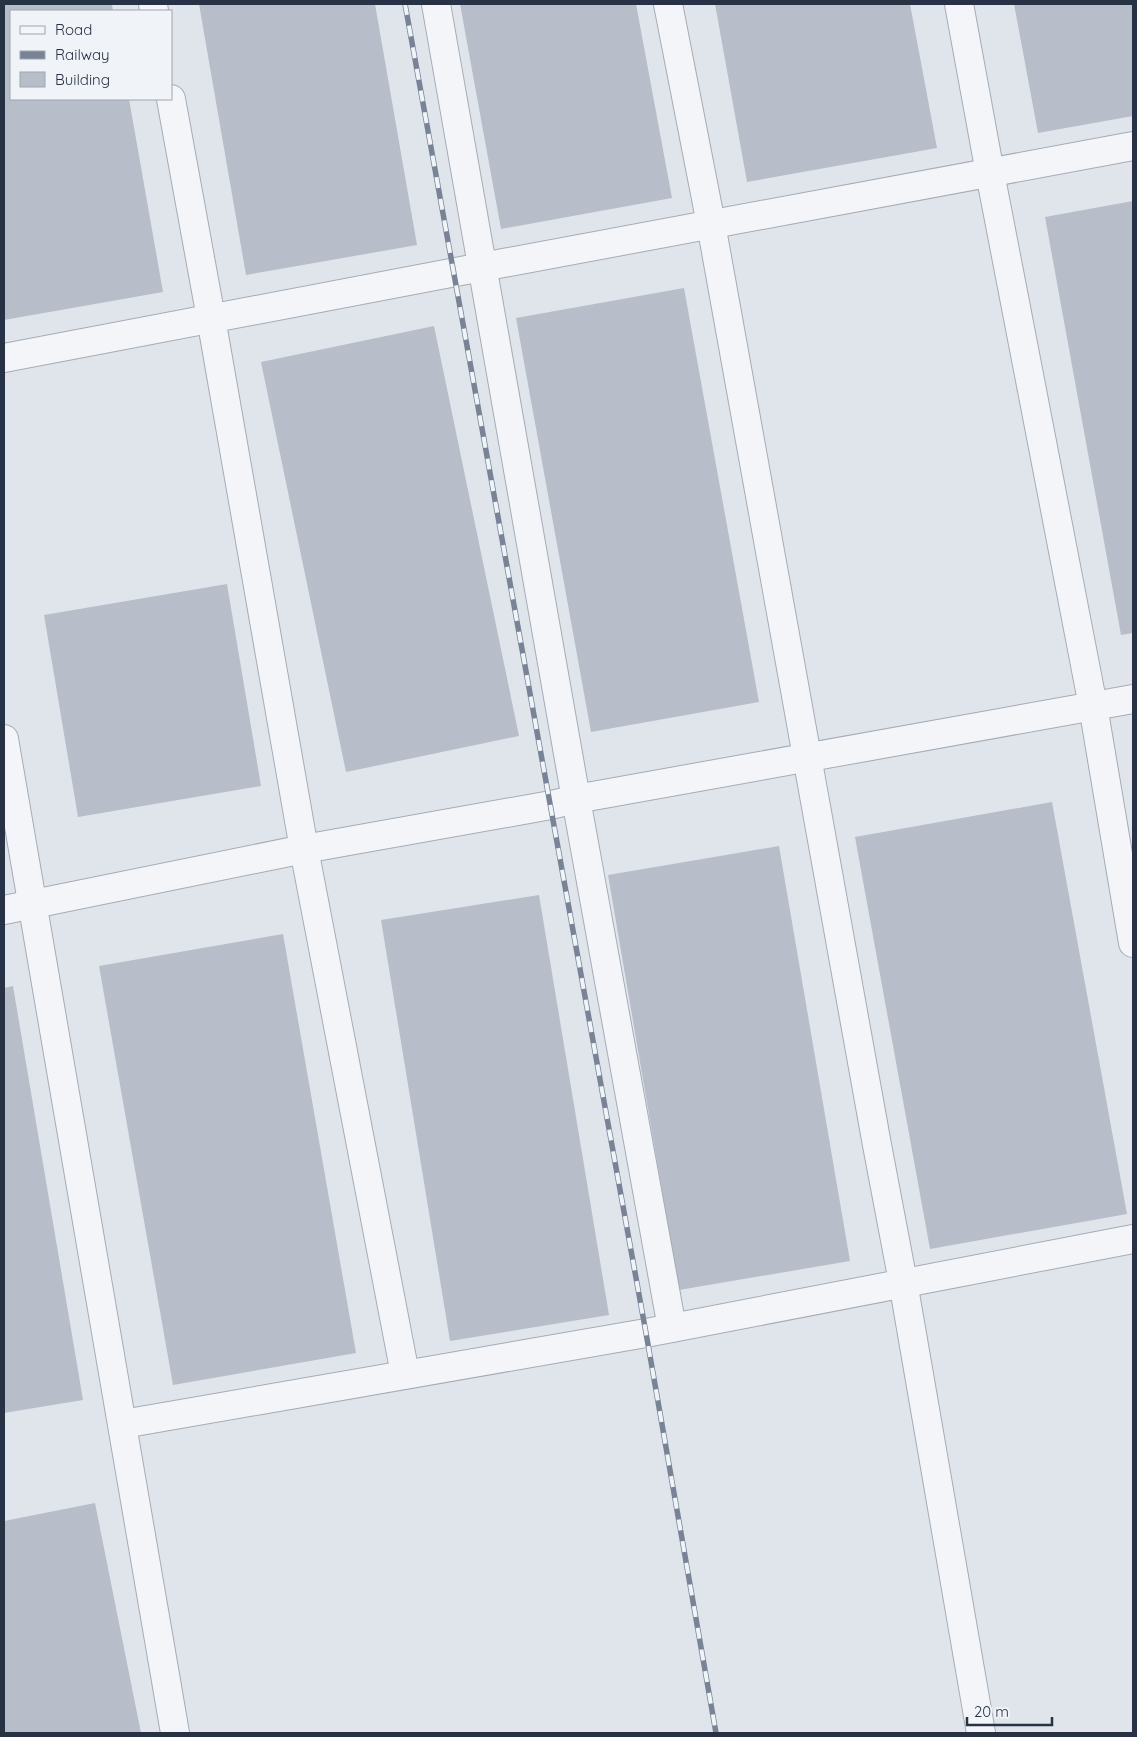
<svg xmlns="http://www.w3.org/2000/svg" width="1137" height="1737" font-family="Quicksand,sans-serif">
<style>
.building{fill:#b7bec9}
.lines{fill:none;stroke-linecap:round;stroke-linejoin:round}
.minor-casing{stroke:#a5acb6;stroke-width:30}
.minor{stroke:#f4f5f8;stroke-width:28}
.rail-casing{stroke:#788496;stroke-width:5.5}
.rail{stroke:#f0f4f8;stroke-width:4;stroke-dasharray:11;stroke-linecap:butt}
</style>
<rect width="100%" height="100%" fill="#e0e5eb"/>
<!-- building -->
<g class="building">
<polygon points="4,4 112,4 113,11 11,11 11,99 129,99 163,292 4,320"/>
<polygon points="199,4 375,4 417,245 246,275"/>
<polygon points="460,4 636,4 672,198 501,229"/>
<polygon points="715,4 910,4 937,148 747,182"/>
<polygon points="1014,4 1133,4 1133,116 1038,133"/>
<polygon points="1133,201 1133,633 1121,635 1045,217"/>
<polygon points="684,288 759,702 591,732 516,318"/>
<polygon points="434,326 519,736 346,772 261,362"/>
<polygon points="227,584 261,786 78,817 44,615"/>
<polygon points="1052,802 1127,1214 930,1249 855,837"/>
<polygon points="779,846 850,1261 679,1290 608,875"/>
<polygon points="539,895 609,1315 450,1341 381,920"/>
<polygon points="283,934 356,1353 173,1385 99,966"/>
<polygon points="13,986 83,1400 4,1413 4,988"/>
<polygon points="95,1503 141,1733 4,1733 4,1521"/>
</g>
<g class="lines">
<!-- minor casing -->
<g class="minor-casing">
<g id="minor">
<polyline points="153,4 154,11"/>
<polyline points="436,4 576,799 672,1328"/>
<polyline points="668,4 711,224 877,1145 903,1282 981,1733"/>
<polyline points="959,4 990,173 1093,706 1133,943"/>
<polyline points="171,99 211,318 304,849 405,1374"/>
<polyline points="4,358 482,267 1133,146"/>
<polyline points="4,739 175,1733"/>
<polyline points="4,910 304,849 551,805 576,799 1133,699"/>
<polyline points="123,1424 646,1333 1133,1239"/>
</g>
</g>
<!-- minor -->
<use href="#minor" class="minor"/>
<!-- rail casing -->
<g class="rail-casing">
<polyline id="rail" points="405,4 646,1333 716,1733"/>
</g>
<!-- rail -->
<use href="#rail" class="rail"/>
</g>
<!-- border -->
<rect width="1137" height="1737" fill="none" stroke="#273244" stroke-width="10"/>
<!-- legend -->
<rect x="10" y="10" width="162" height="90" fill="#f0f4f8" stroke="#a0a6b0"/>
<rect x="20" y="26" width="25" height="8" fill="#f4f5f8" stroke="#a0a6b0"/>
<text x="55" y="35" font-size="15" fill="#273244">Road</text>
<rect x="20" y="51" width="25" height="8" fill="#788496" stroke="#a0a6b0"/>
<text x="55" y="60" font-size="15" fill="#273244">Railway</text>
<rect x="20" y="72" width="25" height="15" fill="#b7bec9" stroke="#a0a6b0"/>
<text x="55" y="85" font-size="15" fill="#273244">Building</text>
<!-- scale -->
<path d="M967 1717v8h85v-8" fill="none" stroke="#273244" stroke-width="2.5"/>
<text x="974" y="1717" font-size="15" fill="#273244" stroke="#f0f4f8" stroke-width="4" paint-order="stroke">20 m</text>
</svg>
